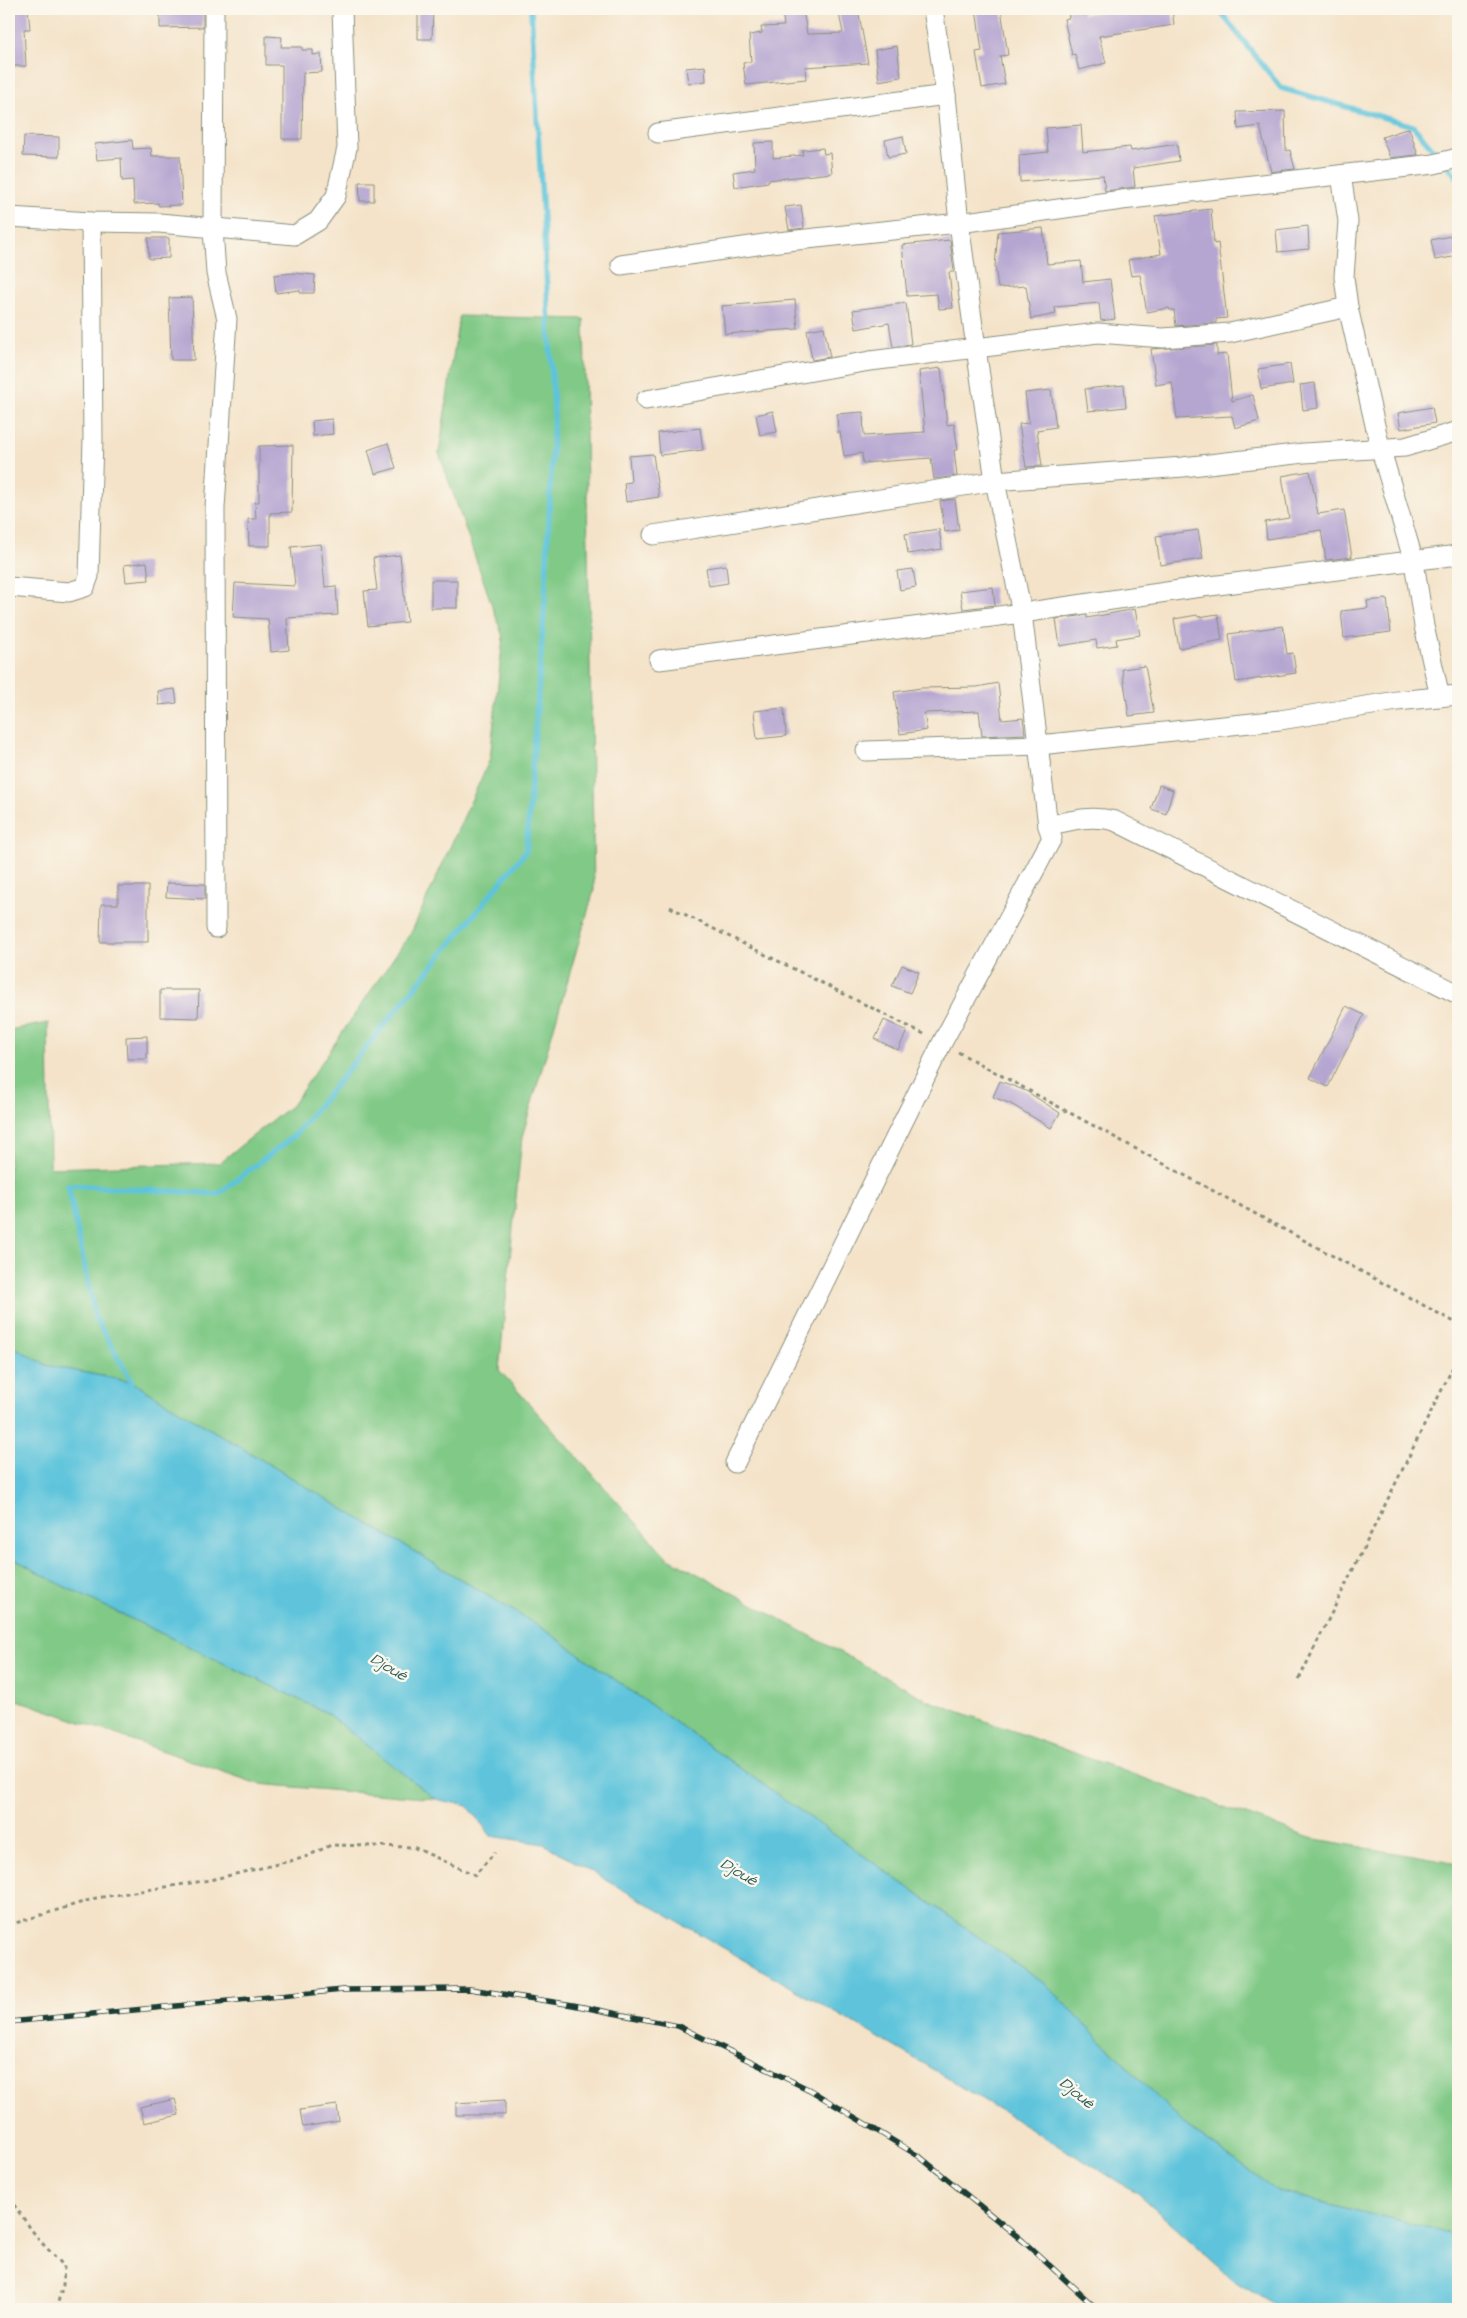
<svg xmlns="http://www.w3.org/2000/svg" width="1467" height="2318" font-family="'Architects Daughter',sans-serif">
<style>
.green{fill:#80c986;stroke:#50835d}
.water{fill:#5ec4db;stroke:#3e8088}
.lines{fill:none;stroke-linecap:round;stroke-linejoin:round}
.stream{stroke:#5ec4db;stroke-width:5.5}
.building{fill:#b5a6d1}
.minor-casing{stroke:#8a907e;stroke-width:21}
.path{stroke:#8a907e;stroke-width:3;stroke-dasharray:4 4;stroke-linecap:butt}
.minor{stroke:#fff;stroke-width:19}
.rail-casing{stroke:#1f3d34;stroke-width:5.5}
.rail{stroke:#fbf7ec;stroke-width:4;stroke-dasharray:11;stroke-linecap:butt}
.labels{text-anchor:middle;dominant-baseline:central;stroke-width:5;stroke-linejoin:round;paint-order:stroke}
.water-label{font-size:16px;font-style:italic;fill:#2f5f5e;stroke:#fbf7ec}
</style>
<rect width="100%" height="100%" fill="#fbf7ec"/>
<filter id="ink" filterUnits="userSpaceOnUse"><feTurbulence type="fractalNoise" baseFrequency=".02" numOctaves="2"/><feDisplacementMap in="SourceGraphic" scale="10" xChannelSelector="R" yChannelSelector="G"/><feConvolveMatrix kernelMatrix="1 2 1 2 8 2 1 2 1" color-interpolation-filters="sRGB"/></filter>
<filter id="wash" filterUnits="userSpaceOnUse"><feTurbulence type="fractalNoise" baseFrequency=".0096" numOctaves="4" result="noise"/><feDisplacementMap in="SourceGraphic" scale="20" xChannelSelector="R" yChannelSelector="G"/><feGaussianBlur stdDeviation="1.12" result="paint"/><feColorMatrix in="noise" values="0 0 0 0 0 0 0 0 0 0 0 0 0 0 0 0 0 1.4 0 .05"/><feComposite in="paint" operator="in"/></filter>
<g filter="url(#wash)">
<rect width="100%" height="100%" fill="#f4e3c9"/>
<!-- green -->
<g class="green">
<polygon points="459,316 584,319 594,890 522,1137 499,1370 667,1557 927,1700 1310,1838 1458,1864 1458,2236 1277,2191 1184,2124 1045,1984 545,1630 132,1382 46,1365 9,1344 9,1030 48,1023 50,1168 219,1163 293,1104 412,931 490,759 503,637 439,453"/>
<polygon points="9,1556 65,1587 325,1712 435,1799 258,1784 9,1697"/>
</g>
<!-- water -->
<polygon class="water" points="9,1344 46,1365 132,1382 545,1630 1045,1984 1184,2124 1277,2191 1458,2236 1458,2309 1281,2309 1236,2282 1137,2193 919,2061 544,1844 491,1836 468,1806 435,1799 325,1712 65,1587 9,1556"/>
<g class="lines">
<!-- stream -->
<g class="stream">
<polyline points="1218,9 1281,88 1413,126 1458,178"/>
<polyline points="129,1388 132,1382 95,1317 68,1185 218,1194 294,1136 526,851 545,600 554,412 531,9"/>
</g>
</g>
<g id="blocks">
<!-- building -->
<g class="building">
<polygon points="9,9 28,9 30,29 24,29 26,66 9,66"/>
<polygon points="160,9 203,9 203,27 160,28"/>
<polygon points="418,9 433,9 432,39 418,39"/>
<polygon points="782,9 803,9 807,34 843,33 838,9 858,9 868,63 805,67 806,79 746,85 743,63 751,62 749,35 762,33 761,27 784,26"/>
<polygon points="976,9 1001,9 1008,55 1000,56 1005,84 982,88 976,52 982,51"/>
<polygon points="1068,9 1083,9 1083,15 1110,9 1172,9 1174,25 1099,36 1106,63 1079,70 1075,54 1072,55 1064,19 1069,18"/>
<polygon points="266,36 282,37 281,47 302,47 302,50 313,50 313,55 321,54 322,72 303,73 302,139 282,139 282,65 266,65"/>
<polygon points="897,46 901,77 879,81 875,50"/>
<polygon points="705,66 706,81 688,83 686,68"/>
<polygon points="1285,111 1286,151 1290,150 1295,169 1271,172 1260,126 1238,129 1237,112"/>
<polygon points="1081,125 1083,152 1130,147 1131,151 1177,144 1179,161 1133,168 1135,187 1105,191 1103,175 1020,182 1019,155 1048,152 1046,128"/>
<polygon points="1409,128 1418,155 1390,158 1382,137"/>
<polygon points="24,136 59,137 59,157 23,156"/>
<polygon points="903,136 906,154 888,157 885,140"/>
<polygon points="132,140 133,149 151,148 152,156 180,156 182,205 159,206 158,203 134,204 133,180 122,181 121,158 97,160 95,144"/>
<polygon points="773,142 773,158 803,155 802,150 823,148 824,154 830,153 832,173 768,180 768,182 735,187 733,172 755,169 754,143"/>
<polygon points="359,182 374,182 374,201 360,201"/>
<polygon points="801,205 804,228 789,230 785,207"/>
<polygon points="1211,209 1214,244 1218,243 1227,318 1216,319 1216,323 1176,326 1174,310 1170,310 1169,308 1147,312 1140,275 1131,276 1128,260 1161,254 1155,216"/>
<polygon points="1308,226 1309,249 1278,252 1276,230"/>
<polygon points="1043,228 1047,264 1081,261 1083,282 1110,279 1115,319 1101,321 1099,303 1055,307 1056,314 1031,319 1026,286 998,288 995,266 998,232"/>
<polygon points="1455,235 1458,256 1435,260 1431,240"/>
<polygon points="148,238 169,238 169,258 149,259"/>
<polygon points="950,240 954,272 949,272 953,308 939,309 937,294 907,296 902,245"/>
<polygon points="293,273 315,275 314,293 300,293 300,290 276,293 274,275"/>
<polygon points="192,297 194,360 171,360 169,298"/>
<polygon points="795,300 798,329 725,334 722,306"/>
<polygon points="906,303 911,344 893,347 889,323 856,329 853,310"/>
<polygon points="824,327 830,357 812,360 807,330"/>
<polygon points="1217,345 1217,355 1227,354 1232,401 1253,395 1259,421 1235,428 1232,416 1177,419 1172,382 1156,385 1151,349"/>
<polygon points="1290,364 1293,384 1261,389 1258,369"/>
<polygon points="941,368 947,425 954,424 958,450 954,450 957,476 934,479 931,458 863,463 862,453 844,456 840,432 838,433 837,414 863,412 864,436 925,432 919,371"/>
<polygon points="1315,383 1318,408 1303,410 1300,385"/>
<polygon points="1124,385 1126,407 1088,411 1085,389"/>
<polygon points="1051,390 1056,427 1037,430 1042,466 1026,467 1019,424 1029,423 1025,393"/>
<polygon points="1432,407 1435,423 1401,429 1398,413"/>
<polygon points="773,411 777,432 760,435 756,415"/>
<polygon points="332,419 333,434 313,436 312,421"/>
<polygon points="700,428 703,450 660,455 658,433"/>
<polygon points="388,443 396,468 375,474 368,450"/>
<polygon points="293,445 292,512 270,513 270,546 249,546 248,519 256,519 255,502 259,502 259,446"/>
<polygon points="653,454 659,497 626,502 624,483 631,482 629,456"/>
<polygon points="1310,471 1318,514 1344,510 1352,557 1326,560 1321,530 1267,539 1265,522 1289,518 1282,476"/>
<polygon points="955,499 959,530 945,532 940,501"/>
<polygon points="939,529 942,549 908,554 905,534"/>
<polygon points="1198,530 1203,559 1160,565 1156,536"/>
<polygon points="321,544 325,587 336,586 338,615 287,618 289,650 271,652 268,619 233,617 235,583 295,586 291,547"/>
<polygon points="400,555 407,622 368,626 364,591 377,590 373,558"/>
<polygon points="147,562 149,580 126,582 124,565"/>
<polygon points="726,565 728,583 709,586 706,568"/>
<polygon points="913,569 916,587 900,590 897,571"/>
<rect x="431" y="580" width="26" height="28"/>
<polygon points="993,587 995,605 963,609 960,591"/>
<polygon points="1387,599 1391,632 1344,638 1341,611 1368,608 1367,601"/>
<polygon points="1135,609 1140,635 1116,639 1117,645 1097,648 1096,640 1060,646 1056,619 1087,615 1087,618"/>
<polygon points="1218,614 1222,640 1179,648 1174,619 1197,615 1198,617"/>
<polygon points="1283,626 1287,654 1293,653 1296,673 1236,682 1229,634"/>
<polygon points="1145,666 1154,713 1129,716 1122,669"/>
<polygon points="998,683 1002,720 1023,718 1025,734 982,736 979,711 924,713 927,730 900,734 894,692 921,688 977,687"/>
<polygon points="175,689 177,703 159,705 158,691"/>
<polygon points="784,708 786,736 757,739 754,711"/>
<polygon points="1159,785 1173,790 1166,814 1151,809"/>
<polygon points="167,883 205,884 205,899 166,897"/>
<polygon points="118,886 148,886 148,942 100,942 101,904 118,904"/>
<polygon points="902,965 919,972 910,993 892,986"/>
<polygon points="160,990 199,990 198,1018 160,1017"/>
<polygon points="1346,1006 1364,1015 1328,1087 1310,1078"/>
<polygon points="884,1020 907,1031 898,1050 875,1039"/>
<polygon points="147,1036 147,1059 127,1059 126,1037"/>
<polygon points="1000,1081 1026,1091 1060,1113 1051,1128 1011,1104 993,1097"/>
<polygon points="175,2099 179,2115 144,2123 140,2107"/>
<polygon points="505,2100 505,2115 456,2115 456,2103"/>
<polygon points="337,2105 339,2121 303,2127 300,2110"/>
</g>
</g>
</g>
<g filter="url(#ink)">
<use href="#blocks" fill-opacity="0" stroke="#8a907e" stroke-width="1"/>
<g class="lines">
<!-- minor casing -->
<g class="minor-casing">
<g id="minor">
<polyline points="214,9 213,229 216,273 227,319 215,508 216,928"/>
<polyline points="658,133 946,95"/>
<polyline points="1341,175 1348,221 1344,277 1348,307 1380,447 1414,562 1424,626 1440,697"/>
<polyline points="9,217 91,222 159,223 295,235 318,221 336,196 347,148 342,9"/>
<polyline points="621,265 778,242 959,223 1122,200 1434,164 1458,158"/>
<polyline points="646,400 870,361 1098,333 1163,338 1230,333 1348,307"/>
<polyline points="653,535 995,481 1183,467 1304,453 1405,447 1458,431"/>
<polyline points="9,587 69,592 85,587 89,576 93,439 91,222"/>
<polyline points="659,660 1022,613 1194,588 1458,555"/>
<polyline points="866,751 1039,745 1280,720 1397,701 1458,695"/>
<path d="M1048,826C1072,820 1091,815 1115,821L1458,994"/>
<polyline points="735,1463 942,1043 1052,838 1048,826 1022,613 995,481 976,348 959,223 946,95 933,9"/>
</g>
</g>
<!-- path -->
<g class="path">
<polyline points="670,907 926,1035"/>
<polyline points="958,1052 1458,1324"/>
<polyline points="1299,1679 1458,1357"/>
<polyline points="9,1925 96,1898 210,1880 303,1858 331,1845 413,1847 475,1875 495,1852"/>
<polyline points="9,2198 39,2240 64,2266 63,2285 56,2309"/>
</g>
<!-- minor -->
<use href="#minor" class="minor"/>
<!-- rail casing -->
<g class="rail-casing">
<polyline id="rail" points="9,2022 343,1990 470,1989 573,2005 678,2026 810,2090 920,2157 1023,2241 1097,2309"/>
</g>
<!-- rail -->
<use href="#rail" class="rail"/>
</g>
</g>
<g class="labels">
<!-- water labels -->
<g class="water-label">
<text transform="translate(389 1667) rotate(30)">Djoué</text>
<text transform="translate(739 1872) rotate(30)">Djoué</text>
<text transform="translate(1077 2093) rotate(39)">Djoué</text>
</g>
</g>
<!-- margin -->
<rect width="1467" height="2318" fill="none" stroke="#fbf7ec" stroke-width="30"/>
</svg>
